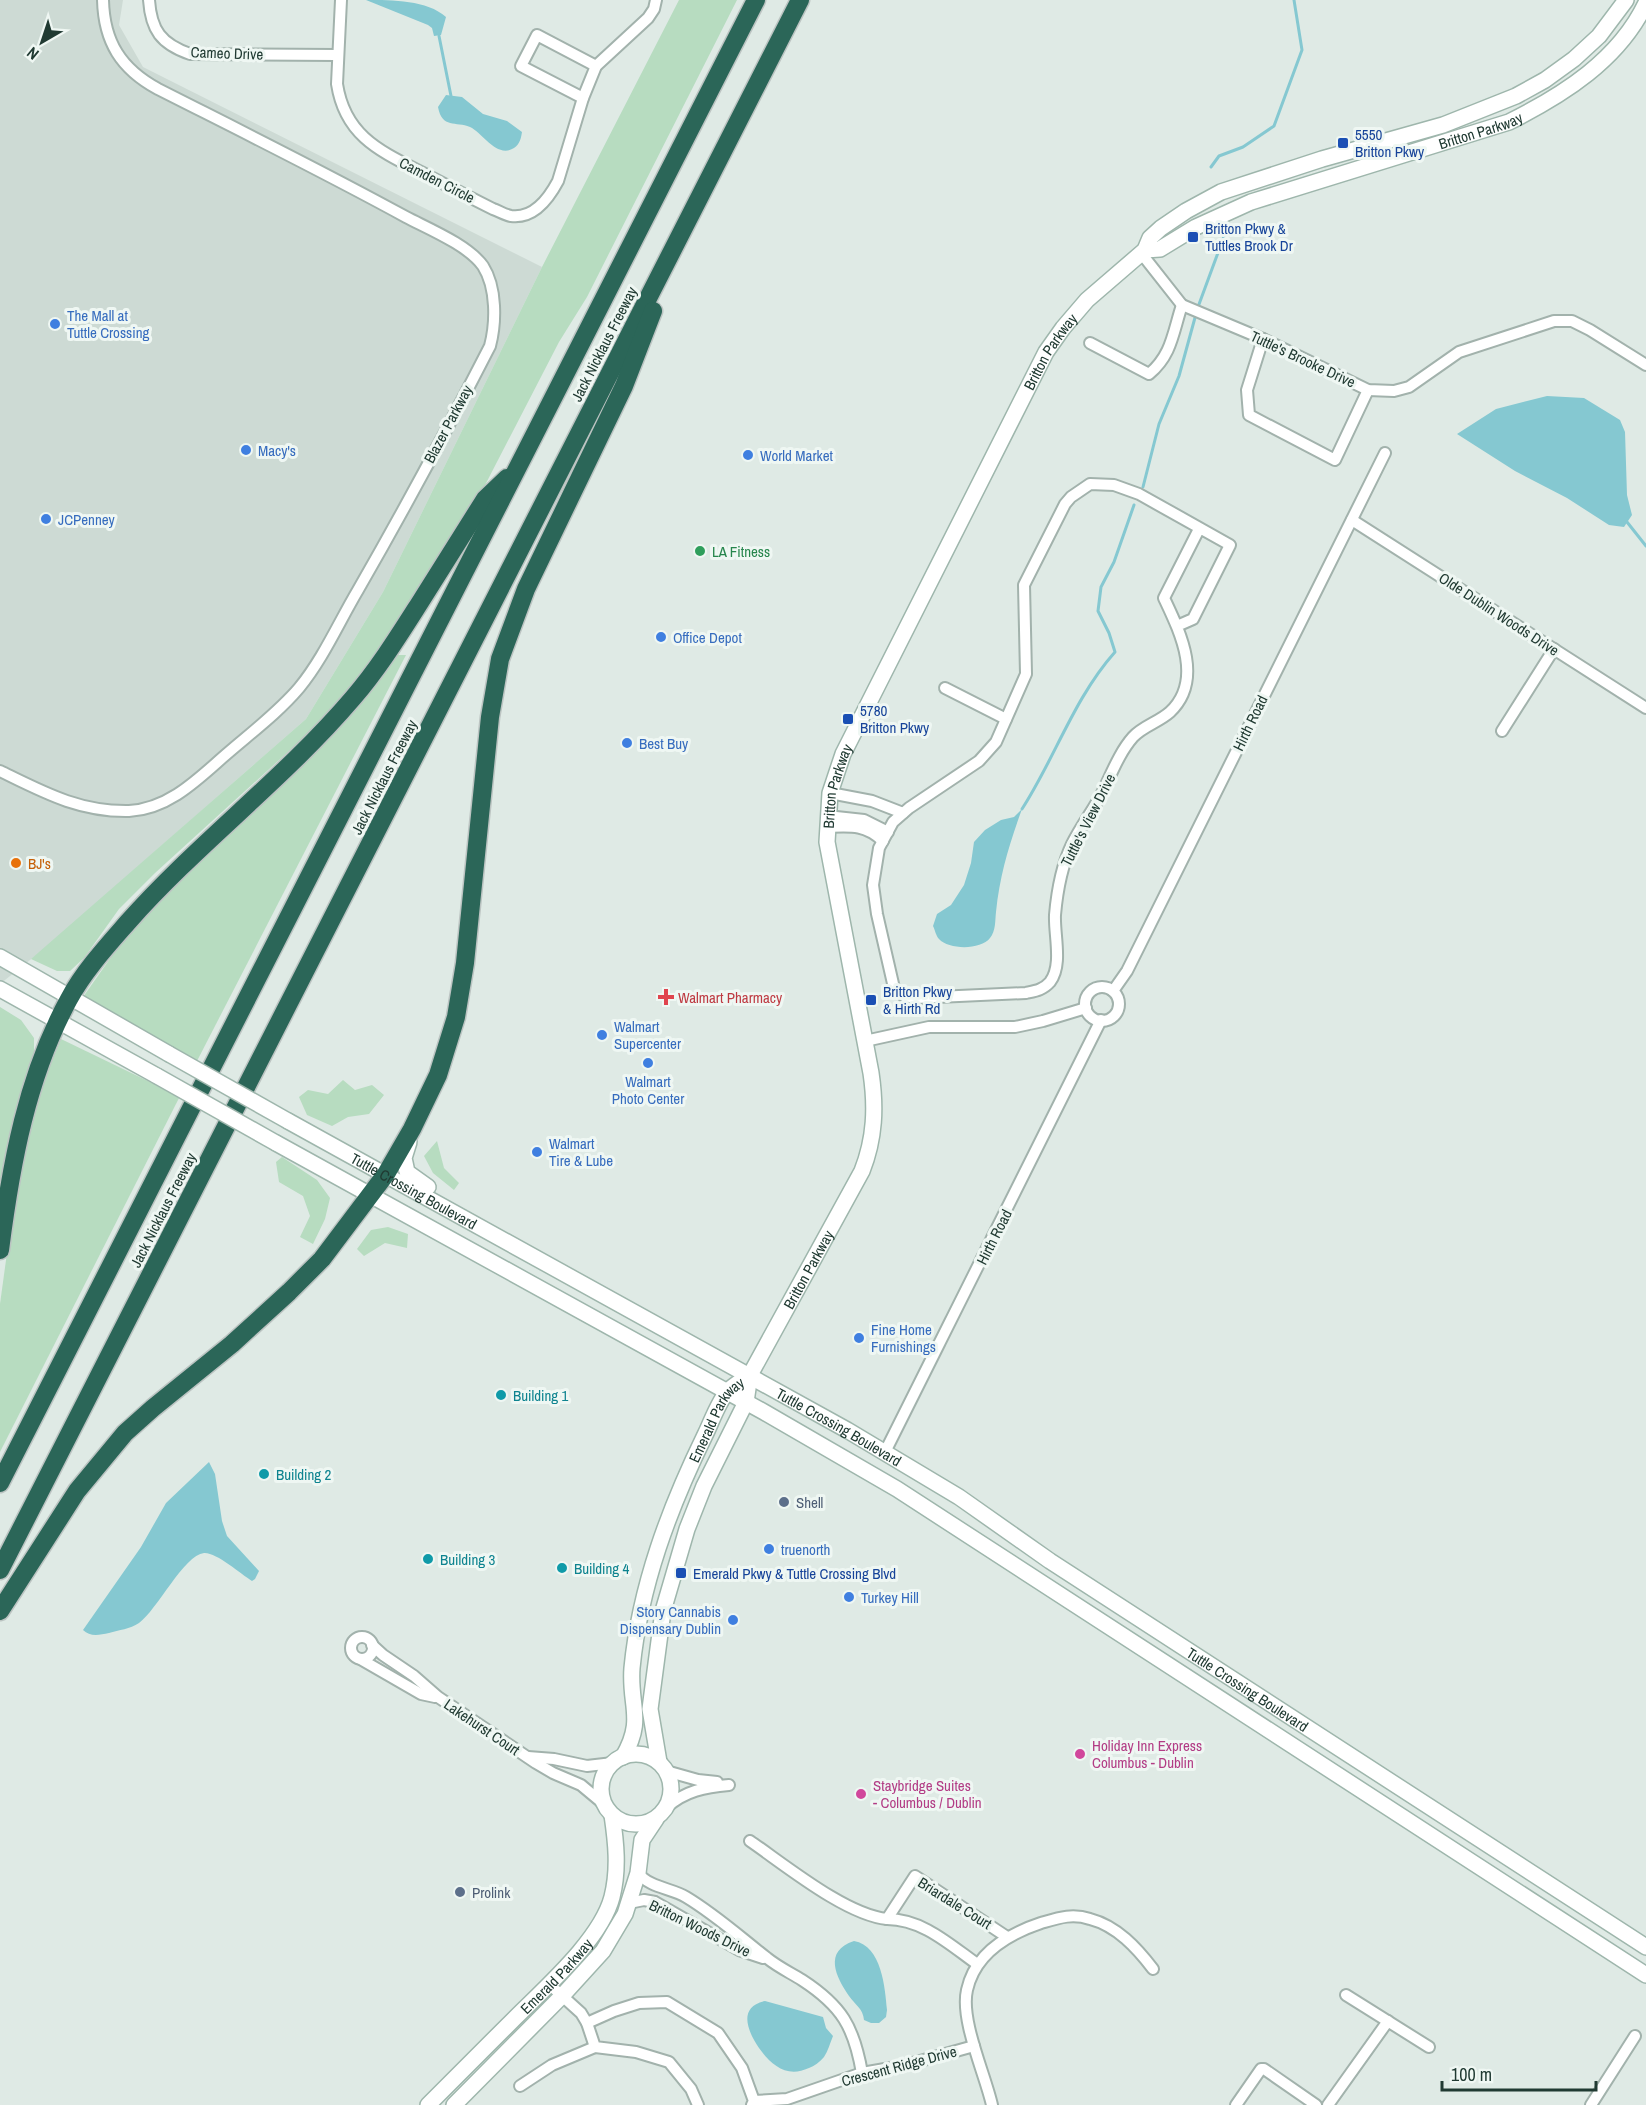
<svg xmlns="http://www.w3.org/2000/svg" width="1646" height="2105" font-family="'Archivo Narrow',sans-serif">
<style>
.built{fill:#cddad4}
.green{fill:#b7dcc0}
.water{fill:#85c8d1}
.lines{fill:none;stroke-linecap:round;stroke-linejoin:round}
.stream{stroke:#85c8d1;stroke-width:3}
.street-casing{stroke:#a2b2ac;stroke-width:14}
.secondary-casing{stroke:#9eb6ac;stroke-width:18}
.highway-casing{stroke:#bcc4c2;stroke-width:21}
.street{stroke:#fff;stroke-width:10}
.secondary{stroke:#fff;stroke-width:15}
.highway{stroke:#2b6658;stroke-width:18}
.secondary-bridge-casing{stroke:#9eb6ac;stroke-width:18;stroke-linecap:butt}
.secondary-bridge{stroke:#fff;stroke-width:15}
.transit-dot{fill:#1a4fb4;stroke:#eff7f3;stroke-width:2}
.shop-dot{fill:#3f7fe0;stroke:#eff7f3;stroke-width:2}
.leisure-dot{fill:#2e9e5b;stroke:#eff7f3;stroke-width:2}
.food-dot{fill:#e8710a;stroke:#eff7f3;stroke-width:2}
.health-dot{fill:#e0444e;stroke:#eff7f3;stroke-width:2}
.culture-dot{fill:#0f9aa8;stroke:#eff7f3;stroke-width:2}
.service-dot{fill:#5c6f8a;stroke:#eff7f3;stroke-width:2}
.hotel-dot{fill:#d1479c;stroke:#eff7f3;stroke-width:2}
.labels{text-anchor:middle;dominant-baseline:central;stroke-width:6;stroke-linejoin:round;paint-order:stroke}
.street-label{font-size:15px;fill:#203a32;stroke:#eff7f3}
.transit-label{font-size:15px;fill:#164399;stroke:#eff7f3;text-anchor:start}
.shop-label{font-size:15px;fill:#366cbe;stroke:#eff7f3;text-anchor:start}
.leisure-label{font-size:15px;fill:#27864d;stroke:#eff7f3;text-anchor:start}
.food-label{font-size:15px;fill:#c56008;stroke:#eff7f3;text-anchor:start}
.health-label{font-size:15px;fill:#be3a42;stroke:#eff7f3;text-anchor:start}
.culture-label{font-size:15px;fill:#0d838f;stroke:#eff7f3;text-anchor:start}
.service-label{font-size:15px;fill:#4e5e75;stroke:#eff7f3;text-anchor:start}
.hotel-label{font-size:15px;fill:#b23c85;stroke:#eff7f3;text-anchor:start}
</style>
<rect width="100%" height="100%" fill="#dfeae5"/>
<!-- built -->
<polygon class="built" points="0,0 123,0 119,25 143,67 542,267 383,592 306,719 45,948 0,984"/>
<!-- green -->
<g class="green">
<polygon points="679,0 737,0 587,297 559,342 482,491 412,604 354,686 311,731 155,873 119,909 84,958 70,971 57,971 31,959 306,719 383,592 542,267"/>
<polygon points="395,655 406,655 197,1061 83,997 126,936 159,898"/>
<polygon points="0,1007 21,1020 34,1038 34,1055 11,1130 0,1187"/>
<polygon points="61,1039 150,1082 179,1098 0,1452 0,1304 13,1209 37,1096"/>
<polygon points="343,1080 355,1090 372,1085 384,1095 369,1114 348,1117 332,1126 307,1115 299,1097 308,1090 328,1094"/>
<polygon points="437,1141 444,1168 459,1183 454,1190 433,1173 424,1156"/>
<polygon points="282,1157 317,1180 330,1198 325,1219 313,1244 300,1237 310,1216 303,1196 279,1182 276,1162"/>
<polygon points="388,1227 408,1234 407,1248 385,1243 364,1256 357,1249 371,1230"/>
</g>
<!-- water -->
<g class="water">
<path d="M366,0C393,0 427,0 446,17L441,35L434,36L432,28L428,25Z"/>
<path d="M446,95L462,97L483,114L507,121L522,132C521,138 520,144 514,148C497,159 483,133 470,127C456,121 442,129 438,107Z"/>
<polygon points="1547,396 1584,398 1620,420 1625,432 1627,495 1632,515 1624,527 1609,525 1567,498 1515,471 1457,434 1496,409"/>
<path d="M1022,809C1009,845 1000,874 996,912C995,920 996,931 990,938C981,950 949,950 939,939C936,936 935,930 933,926L937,914L951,905L964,885L971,863L974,842L985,830L1001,820L1014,817Z"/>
<path d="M209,1462L215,1474L222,1521L227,1536L259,1571L255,1579L252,1581C241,1574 216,1552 204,1553C184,1555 157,1610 139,1623C130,1629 119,1630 109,1633C99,1635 90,1637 83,1630L141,1547L166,1503Z"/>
<path d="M854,1941C882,1946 885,1988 887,2010L886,2017L879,2023H871L864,2020C863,2008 855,2005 849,1996C836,1977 823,1951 854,1941Z"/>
<path d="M765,2001L823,2017L826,2028L833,2036C830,2043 828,2051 824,2057C820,2062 814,2066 809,2068C787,2078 772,2066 759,2048C748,2032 737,2007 765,2001Z"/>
</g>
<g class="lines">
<!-- stream -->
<g class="stream">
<polyline points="439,36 451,96"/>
<polyline points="1211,167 1219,156 1243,147 1274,126 1302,50 1294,0"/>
<polyline points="1198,307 1226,231"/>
<polyline points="1143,487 1159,424 1179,376 1196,314"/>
<polyline points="1627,522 1646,546"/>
<path d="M1022,809C1055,758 1074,698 1115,652L1109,633L1098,611L1101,587L1114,562L1134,505"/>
</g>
<!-- street casing -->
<g class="street-casing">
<g id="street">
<path d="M149,0C151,30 161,44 190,54L337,55"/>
<path d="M341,0L337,84C345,136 380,151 423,173C446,185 469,197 493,209C499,211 505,215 511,216C534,219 549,198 558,181L583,98L596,66L648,18L654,9L656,0"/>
<polyline points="583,98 521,66 537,35 596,66"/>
<polyline points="1141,253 1182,305 1263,339 1368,390 1394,391 1409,387 1459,352 1554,321 1572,321 1590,330 1646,365"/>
<polyline points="1263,339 1247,390 1249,415 1335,460 1368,390"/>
<path d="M1090,343L1149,374C1172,355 1173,332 1182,305"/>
<polyline points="1352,520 1646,708"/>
<path d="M1177,626L1193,619L1230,545L1139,494L1114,485L1090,484L1071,497L1065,504L1024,585L1026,674L996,742L979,761L909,808L893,822L879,848L873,885L877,914L894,988L904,996L916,998L1026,993C1035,991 1043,990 1050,982C1063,965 1054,935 1055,915C1057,892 1062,865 1072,844C1080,828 1091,813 1100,797C1110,778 1118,754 1133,737C1143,726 1159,722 1170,712C1204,680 1180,632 1164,598L1199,529"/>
<polyline points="945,688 1006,719"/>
<polyline points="1502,731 1554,649"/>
<path d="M0,771C43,792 79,812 129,811C167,809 195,782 222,758C248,735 277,714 299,688C323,659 339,622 358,590C404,510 448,428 490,346C496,323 497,288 483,266C468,245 429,229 406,217C324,172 241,131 158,89C121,69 104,42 103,0"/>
<polyline points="830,793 872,801 903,813"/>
<polyline points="827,816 864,820 888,832"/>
<path d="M827,827C850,826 865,824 883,841"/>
<circle cx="1102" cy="1004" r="17"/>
<polyline points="1113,991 1127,971 1385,453"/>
<polyline points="865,1041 929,1027 1015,1027 1043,1021 1086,1008"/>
<polyline points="885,1452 1101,1020"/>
<circle cx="362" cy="1648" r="11"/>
<polyline points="372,1645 383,1655 414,1676 438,1697 536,1763 553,1773 581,1785 605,1805"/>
<polyline points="362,1660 421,1694 435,1697"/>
<polyline points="528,1757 554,1759 587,1766 613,1763"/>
<polyline points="666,1771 698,1780 717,1782"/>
<path d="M667,1807C685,1791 705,1787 729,1785"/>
<path d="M750,1841C785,1865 846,1915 887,1919L915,1876L1007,1937"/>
<path d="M638,1873C650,1888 671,1888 686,1897C716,1915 740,1937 767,1958C778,1967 791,1973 802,1980C842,2006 854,2027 862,2073"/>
<polyline points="629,1903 644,1900 655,1902 739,1950 763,1958"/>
<path d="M887,1919C922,1919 949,1944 977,1964"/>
<polyline points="549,1984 581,2013 587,2023 595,2047 636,2052 669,2062 691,2089 698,2105"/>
<polyline points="1346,1995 1429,2047"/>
<polyline points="587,2023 614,2011 639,2003 667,2002 718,2033 742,2068 754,2101 752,2105"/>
<polyline points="520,2086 552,2065 595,2047"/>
<polyline points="754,2101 787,2099 862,2073 902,2066 974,2046"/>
<path d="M992,2105C985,2074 960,2020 967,1990C975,1953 1008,1934 1041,1923C1058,1918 1072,1913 1090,1919C1117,1926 1137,1948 1153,1969"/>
<polyline points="1236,2105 1261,2069 1264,2069 1316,2105"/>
<polyline points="1328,2105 1388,2021"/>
<polyline points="1591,2105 1635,2036"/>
</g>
</g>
<!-- secondary casing -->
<g class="secondary-casing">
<g id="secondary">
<path id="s1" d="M1145,250L1160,249L1196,227L1251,202L1509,122C1563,95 1619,60 1646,3"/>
<polyline points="0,957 169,1054"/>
<polyline points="0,989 157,1076"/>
<path id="s2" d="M288,1121L847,1430L959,1497L1050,1561L1646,1947"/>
<polyline points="409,1142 404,1158 407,1172 428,1187"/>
<polyline points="276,1143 764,1412 897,1489 1646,1975"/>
<circle cx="636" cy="1789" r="35"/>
<path id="s3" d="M623,1757C645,1719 629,1706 632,1668C640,1586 669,1509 705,1435C711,1423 719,1400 728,1391C734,1385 743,1380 750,1375"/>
<path id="s4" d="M659,1762L650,1709L663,1611L687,1529L704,1486L746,1402L750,1375L862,1171C875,1138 876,1107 871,1073L827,842L830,793L843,754L1046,352L1063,328L1087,300L1145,250L1150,238L1161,228L1186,211L1221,192L1322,159L1443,125L1516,96L1545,80L1574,59L1599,36L1626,0"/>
<path id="s5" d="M428,2105C457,2076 486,2047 516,2017C546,1987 601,1939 612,1897C619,1869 616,1842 612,1815"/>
<polyline points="454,2105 562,1996 603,1951 625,1914 638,1873 642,1840 656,1819"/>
</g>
</g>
<!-- highway casing -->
<g class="highway-casing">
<g id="highway">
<path d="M0,1250C11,1164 27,1076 69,999C84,971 107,946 128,922C198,843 284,779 353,698C378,669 398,637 419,604C441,569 463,534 485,499L507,478"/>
<polyline points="0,1483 756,0"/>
<polyline points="0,1570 800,0"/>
<polyline points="0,1611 77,1491 106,1456 125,1433 153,1408 232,1344 289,1292 322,1259 386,1174 412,1129 438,1075 456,1017 465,963 490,717 500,659 526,589 624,386 653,311"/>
</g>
</g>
<!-- street -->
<use href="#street" class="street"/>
<!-- secondary -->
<use href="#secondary" class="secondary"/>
<!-- highway -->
<use href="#highway" class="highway"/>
<!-- secondary-bridge casing -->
<g class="secondary-bridge-casing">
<g id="secondary-bridge">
<polyline points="169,1054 288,1121"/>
<polyline points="157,1076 276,1143"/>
</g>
</g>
<!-- secondary-bridge -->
<use href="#secondary-bridge" class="secondary-bridge"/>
</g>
<!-- markers -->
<g class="transit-dot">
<rect x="1337" y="137" width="12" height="12" rx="3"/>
<rect x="1187" y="231" width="12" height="12" rx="3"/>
<rect x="842" y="713" width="12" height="12" rx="3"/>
<rect x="865" y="994" width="12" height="12" rx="3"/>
<rect x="675" y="1567" width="12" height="12" rx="3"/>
</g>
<g class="shop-dot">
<circle cx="55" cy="324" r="6"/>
<circle cx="246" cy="450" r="6"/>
<circle cx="748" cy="455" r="6"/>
<circle cx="46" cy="519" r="6"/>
<circle cx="661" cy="637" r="6"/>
<circle cx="627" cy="743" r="6"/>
<circle cx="602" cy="1035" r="6"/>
<circle cx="648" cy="1063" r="6"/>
<circle cx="537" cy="1152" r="6"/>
<circle cx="859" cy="1338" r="6"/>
<circle cx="769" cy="1549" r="6"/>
<circle cx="849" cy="1597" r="6"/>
<circle cx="733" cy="1620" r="6"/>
</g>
<circle class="leisure-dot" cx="700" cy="551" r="6"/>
<circle class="food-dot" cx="16" cy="863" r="6"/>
<path class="health-dot" d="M663 988h6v6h6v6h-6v6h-6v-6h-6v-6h6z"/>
<g class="culture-dot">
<circle cx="501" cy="1395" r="6"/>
<circle cx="264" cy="1474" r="6"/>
<circle cx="428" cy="1559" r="6"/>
<circle cx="562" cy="1568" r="6"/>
</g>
<g class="service-dot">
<circle cx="784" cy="1502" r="6"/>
<circle cx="460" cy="1892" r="6"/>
</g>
<g class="hotel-dot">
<circle cx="1080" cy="1754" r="6"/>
<circle cx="861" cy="1794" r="6"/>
</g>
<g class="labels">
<!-- street labels -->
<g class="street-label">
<text transform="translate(227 53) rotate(2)">Cameo Drive</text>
<text stroke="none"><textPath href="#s1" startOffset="358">Britton Parkway</textPath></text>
<text transform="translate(437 180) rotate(27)">Camden Circle</text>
<text transform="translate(604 344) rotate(-63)">Jack Nicklaus Freeway</text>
<text stroke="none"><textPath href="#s4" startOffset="1516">Britton Parkway</textPath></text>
<text transform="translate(1303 359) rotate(25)">Tuttle's Brooke Drive</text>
<text transform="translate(448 424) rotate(-62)">Blazer Parkway</text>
<text transform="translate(1499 614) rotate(33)">Olde Dublin Woods Drive</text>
<text transform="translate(1250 723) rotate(-64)">Hirth Road</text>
<text transform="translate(384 777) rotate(-63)">Jack Nicklaus Freeway</text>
<text stroke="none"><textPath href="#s4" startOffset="1030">Britton Parkway</textPath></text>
<text transform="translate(1088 820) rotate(-63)">Tuttle's View Drive</text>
<text stroke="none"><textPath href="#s2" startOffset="144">Tuttle Crossing Boulevard</textPath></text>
<text transform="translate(163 1210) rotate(-63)">Jack Nicklaus Freeway</text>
<text transform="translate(994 1237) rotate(-63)">Hirth Road</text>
<text stroke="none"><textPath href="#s4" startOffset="526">Britton Parkway</textPath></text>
<text stroke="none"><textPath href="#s3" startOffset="356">Emerald Parkway</textPath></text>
<text stroke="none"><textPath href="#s2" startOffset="630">Tuttle Crossing Boulevard</textPath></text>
<text stroke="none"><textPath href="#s2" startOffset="1116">Tuttle Crossing Boulevard</textPath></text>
<text transform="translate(482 1727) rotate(34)">Lakehurst Court</text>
<text transform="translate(955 1903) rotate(32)">Briardale Court</text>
<text transform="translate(700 1928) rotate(26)">Britton Woods Drive</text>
<text stroke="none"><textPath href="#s5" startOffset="182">Emerald Parkway</textPath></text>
<text transform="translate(899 2066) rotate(-15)">Crescent Ridge Drive</text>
</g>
<!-- transit labels -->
<g class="transit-label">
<text x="1355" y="134">5550<tspan x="1355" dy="17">Britton Pkwy</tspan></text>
<text x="1205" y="228">Britton Pkwy &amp;<tspan x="1205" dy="17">Tuttles Brook Dr</tspan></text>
<text x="860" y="710">5780<tspan x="860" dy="17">Britton Pkwy</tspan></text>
<text x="883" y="991">Britton Pkwy<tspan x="883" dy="17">&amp; Hirth Rd</tspan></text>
<text x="693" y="1573">Emerald Pkwy &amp; Tuttle Crossing Blvd</text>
</g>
<!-- shop labels -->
<g class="shop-label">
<text x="67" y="315">The Mall at<tspan x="67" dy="17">Tuttle Crossing</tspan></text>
<text x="258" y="450">Macy's</text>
<text x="760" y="455">World Market</text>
<text x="58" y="519">JCPenney</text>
<text x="673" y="637">Office Depot</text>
<text x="639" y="743">Best Buy</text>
<text x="614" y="1026">Walmart<tspan x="614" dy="17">Supercenter</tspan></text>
<text x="648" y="1081" text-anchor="middle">Walmart<tspan x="648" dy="17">Photo Center</tspan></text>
<text x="549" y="1143">Walmart<tspan x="549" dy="17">Tire &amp; Lube</tspan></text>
<text x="871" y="1329">Fine Home<tspan x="871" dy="17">Furnishings</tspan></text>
<text x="781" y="1549">truenorth</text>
<text x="861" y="1597">Turkey Hill</text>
<text x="721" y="1611" text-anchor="end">Story Cannabis<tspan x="721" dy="17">Dispensary Dublin</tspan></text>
</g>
<!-- leisure labels -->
<g class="leisure-label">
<text x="712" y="551">LA Fitness</text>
</g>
<!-- food labels -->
<g class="food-label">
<text x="28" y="863">BJ's</text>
</g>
<!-- health labels -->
<g class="health-label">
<text x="678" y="997">Walmart Pharmacy</text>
</g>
<!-- culture labels -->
<g class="culture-label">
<text x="513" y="1395">Building 1</text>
<text x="276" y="1474">Building 2</text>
<text x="440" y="1559">Building 3</text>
<text x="574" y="1568">Building 4</text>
</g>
<!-- service labels -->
<g class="service-label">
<text x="796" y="1502">Shell</text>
<text x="472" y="1892">Prolink</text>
</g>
<!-- hotel labels -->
<g class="hotel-label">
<text x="1092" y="1745">Holiday Inn Express<tspan x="1092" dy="17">Columbus - Dublin</tspan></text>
<text x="873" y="1785">Staybridge Suites<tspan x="873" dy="17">- Columbus / Dublin</tspan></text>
</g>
</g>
<!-- north arrow -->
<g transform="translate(42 42) rotate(219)" stroke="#eff7f3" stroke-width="4.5" paint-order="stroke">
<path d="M0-4.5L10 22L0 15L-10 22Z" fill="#203a32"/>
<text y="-9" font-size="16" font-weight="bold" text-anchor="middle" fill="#203a32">N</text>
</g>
<!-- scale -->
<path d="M1442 2081v9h154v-9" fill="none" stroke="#203a32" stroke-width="3"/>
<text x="1451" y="2081" font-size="18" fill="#203a32" stroke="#eff7f3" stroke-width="4.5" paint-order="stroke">100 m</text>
</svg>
